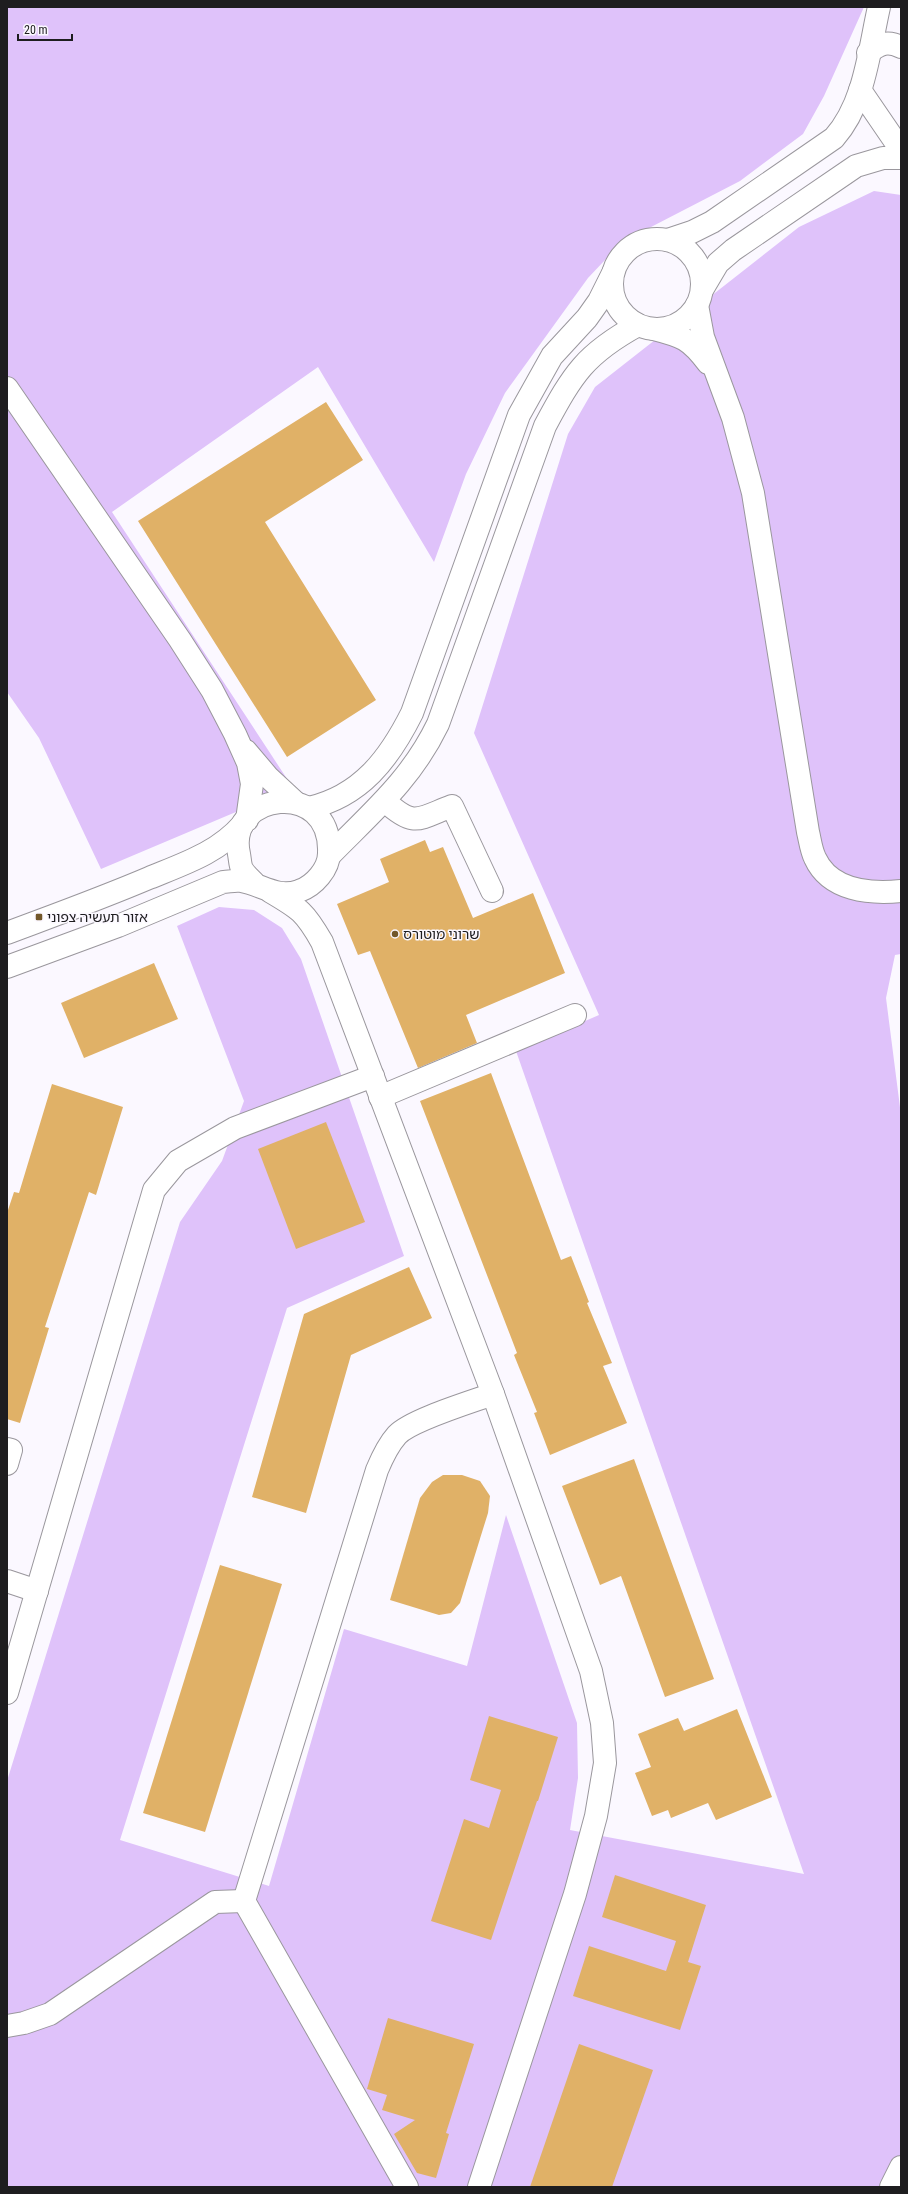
<svg xmlns="http://www.w3.org/2000/svg" width="908" height="2194" font-family="'Roboto Condensed','Noto Sans Hebrew',sans-serif">
<style>
.green{fill:#dfc2fa}
.building{fill:#e0b167}
.lines{fill:none;stroke-linecap:round;stroke-linejoin:round}
.minor-casing{stroke:#9a979d;stroke-width:24}
.minor{stroke:#fff;stroke-width:22}
.poi-dot{fill:#73582a;stroke:#fbf8ff;stroke-width:1.5}
.labels{text-anchor:middle;dominant-baseline:central;stroke-width:3;stroke-linejoin:round;paint-order:stroke}
.poi-label{font-size:14px;fill:#1e1d1f;stroke:#fbf8ff;text-anchor:start}
</style>
<rect width="100%" height="100%" fill="#fbf8ff"/>
<!-- green -->
<g class="green">
<polygon points="7,7 864,7 824,96 803,134 740,181 622,242 588,278 505,393 466,474 434,562 318,367 112,512 293,788 101,869 39,738 7,692"/>
<polygon points="874,191 901,195 901,954 895,955 886,998 901,1115 901,2187 7,2187 7,1781 180,1222 222,1161 244,1101 177,926 219,907 254,910 282,928 301,959 404,1256 287,1308 120,1840 269,1886 344,1629 467,1666 506,1515 577,1723 578,1778 570,1830 804,1874 516,1051 599,1015 474,733 568,434 595,387 799,227"/>
</g>
<!-- building -->
<g class="building">
<polygon points="326,402 363,460 265,522 376,700 287,757 138,521"/>
<polygon points="425,840 430,852 443,847 473,918 533,893 565,973 466,1015 477,1043 418,1068 370,951 358,955 337,904 389,882 380,859"/>
<polygon points="154,963 178,1019 84,1058 61,1003"/>
<polygon points="491,1073 561,1260 571,1256 589,1302 587,1303 612,1363 603,1366 627,1423 550,1455 534,1413 537,1412 514,1355 517,1353 420,1101"/>
<polygon points="52,1084 123,1107 96,1195 89,1192 45,1327 49,1328 20,1423 7,1419 7,1213 14,1192 19,1193"/>
<polygon points="326,1122 365,1222 296,1249 258,1149"/>
<polygon points="409,1267 432,1318 351,1355 306,1513 252,1497 304,1314"/>
<polygon points="634,1459 714,1679 665,1697 621,1576 600,1585 562,1486"/>
<polygon points="443,1475 462,1475 480,1481 490,1496 488,1513 460,1603 451,1613 439,1615 390,1600 420,1498 432,1482"/>
<polygon points="220,1565 282,1584 205,1832 143,1813"/>
<polygon points="737,1709 772,1797 716,1820 708,1803 671,1818 668,1810 652,1816 635,1773 651,1767 638,1734 678,1718 684,1731"/>
<polygon points="489,1716 558,1737 538,1801 537,1801 491,1940 431,1921 464,1819 489,1828 501,1790 470,1780"/>
<polygon points="615,1875 706,1905 688,1962 701,1966 680,2030 573,1996 589,1946 666,1971 676,1941 602,1917"/>
<polygon points="388,2018 474,2044 446,2133 449,2134 436,2178 417,2173 394,2134 415,2120 382,2110 387,2095 367,2089"/>
<polygon points="579,2044 653,2070 612,2187 530,2187"/>
</g>
<g class="lines">
<!-- minor casing -->
<g class="minor-casing">
<g id="minor">
<path d="M868,53C879,44 887,40 901,47"/>
<polyline points="860,90 901,150"/>
<circle cx="657" cy="284" r="45"/>
<path d="M668,240L692,232L712,222L834,138C865,103 869,51 879,7"/>
<polyline points="702,290 718,263 733,250 856,166 883,158 901,158"/>
<path d="M697,305L703,337L733,418L753,493L808,832C810,840 811,850 815,858C830,891 870,894 901,891"/>
<path d="M654,329C682,336 690,339 708,363"/>
<polyline points="7,388 180,640 212,690 235,734 248,763 252,784 247,820"/>
<polyline points="246,751 268,777 295,802"/>
<path d="M385,801C414,828 418,819 452,806L492,891"/>
<path d="M309,808C361,796 389,759 412,713L519,415L552,356L587,318L599,301L613,273"/>
<path d="M329,856C372,812 411,780 438,724L545,426C573,374 585,354 638,325"/>
<path d="M271,892C300,909 305,912 322,942L493,1394L591,1671L602,1723L605,1763L596,1816L575,1894L479,2187"/>
<path d="M7,933C55,915 102,898 149,878C183,864 218,853 243,824"/>
<path d="M7,967L118,926L223,882C228,882 235,880 241,881C261,884 277,899 299,891C314,886 329,869 329,853C332,778 225,792 239,854C240,859 240,865 242,869C245,875 252,880 256,885"/>
<polyline points="380,1097 575,1015"/>
<polyline points="7,1449 11,1450 7,1464"/>
<polyline points="7,1581 37,1591"/>
<polyline points="7,1693 154,1190 178,1161 235,1128 373,1076"/>
<polyline points="7,2026 24,2023 50,2014 215,1902 244,1901"/>
<path d="M407,2187L244,1901L377,1470C382,1458 388,1445 397,1435C411,1420 471,1402 493,1394"/>
<polyline points="891,2187 901,2167"/>
</g>
</g>
<!-- minor -->
<use href="#minor" class="minor"/>
</g>
<!-- markers -->
<g class="poi-dot">
<rect x="35" y="913" width="8" height="8" rx="2"/>
<circle cx="395" cy="934" r="4"/>
</g>
<g class="labels">
<!-- poi labels -->
<g class="poi-label">
<text x="47" y="917">אזור תעשיה צפוני</text>
<text x="403" y="934">שרוני מוטורס</text>
</g>
</g>
<!-- border -->
<rect width="908" height="2194" fill="none" stroke="#1e1d1f" stroke-width="16"/>
<!-- scale -->
<path d="M18 34v6h54v-6" fill="none" stroke="#1e1d1f" stroke-width="2"/>
<text x="24" y="34" font-size="12" fill="#1e1d1f" stroke="#fbf8ff" stroke-width="3" paint-order="stroke">20 m</text>
</svg>
